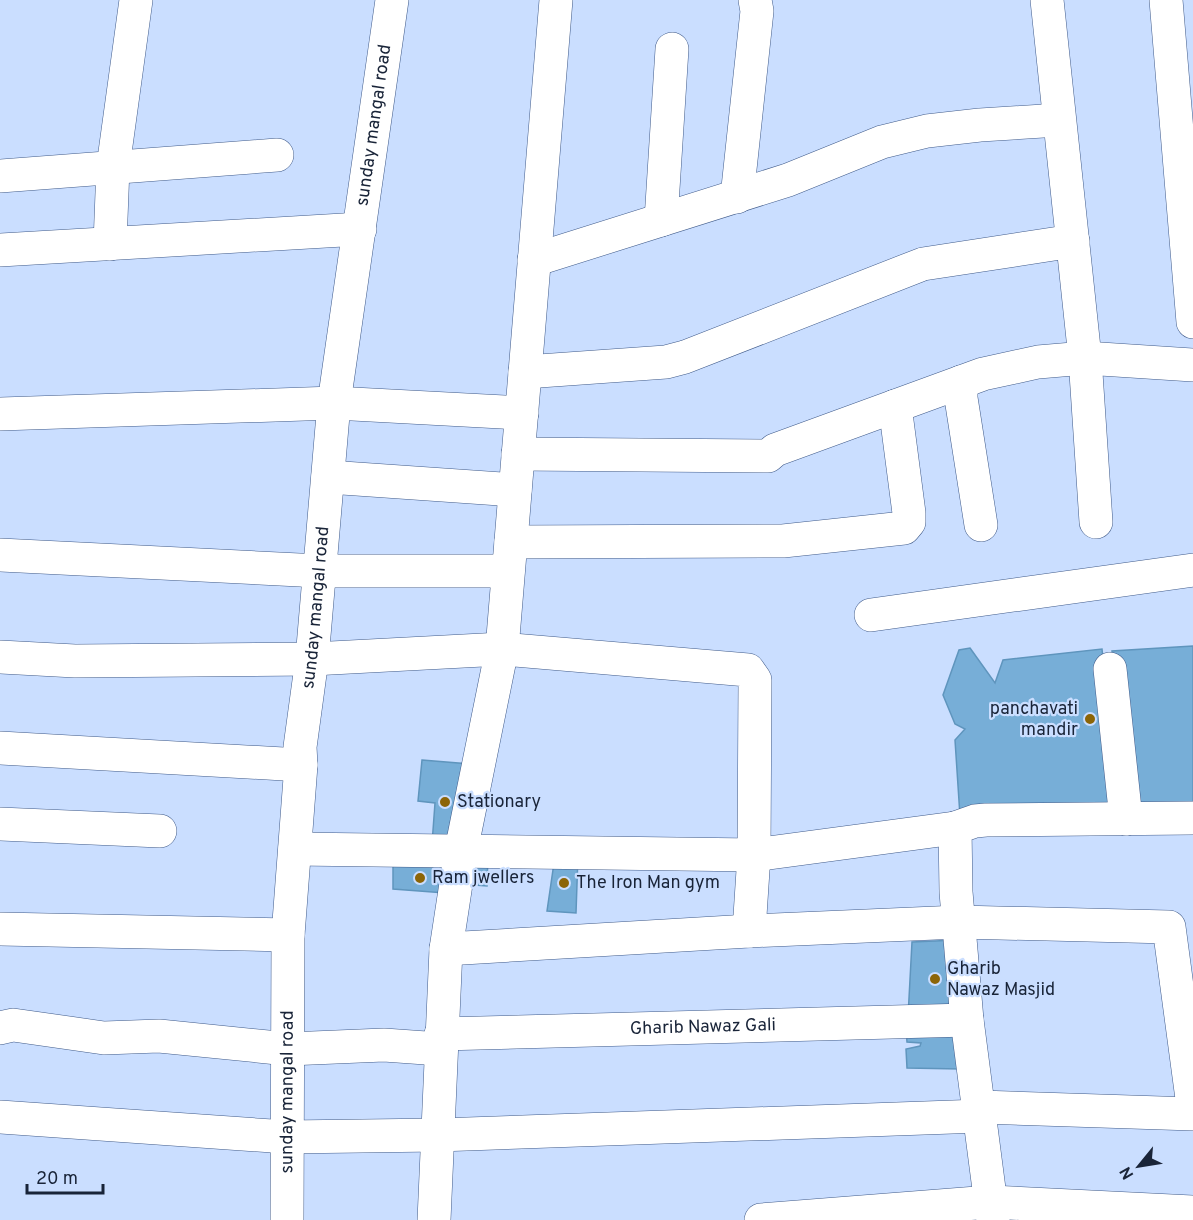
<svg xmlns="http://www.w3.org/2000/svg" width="1193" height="1220" font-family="Overpass,sans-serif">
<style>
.building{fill:#77aed7;stroke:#5f95bd;stroke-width:1.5}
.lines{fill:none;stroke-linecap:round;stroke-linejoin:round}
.minor-casing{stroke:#405b8a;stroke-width:34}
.minor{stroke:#fff;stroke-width:33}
.poi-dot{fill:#8c6507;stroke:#cadeff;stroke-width:2}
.labels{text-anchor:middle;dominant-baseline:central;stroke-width:4.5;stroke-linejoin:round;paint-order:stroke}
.street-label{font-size:18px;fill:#192438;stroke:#cadeff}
.poi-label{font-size:18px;fill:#192438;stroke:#cadeff;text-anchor:start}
</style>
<rect width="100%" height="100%" fill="#cadeff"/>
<!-- building -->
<g class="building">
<polygon points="1193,646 1193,814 1129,813 1112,651"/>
<polygon points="970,648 995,683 1003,660 1102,649 1119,812 960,816 955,740 965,729 955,724 943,695 959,650"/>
<polygon points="422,760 470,764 456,845 432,844 435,803 418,801"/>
<polygon points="464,853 488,855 487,886 461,884"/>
<polygon points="578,855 576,913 547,911 555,856"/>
<polygon points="393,865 447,868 445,893 393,889"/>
<polygon points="957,940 963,1017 908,1017 912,942"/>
<polygon points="961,1028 960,1069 907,1068 906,1049 920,1046 921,1043 907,1042 906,1029"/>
</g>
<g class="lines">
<!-- minor casing -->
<g class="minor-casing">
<g id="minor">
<polyline points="1047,0 1085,358 1096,522"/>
<polyline points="1166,0 1193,322"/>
<polyline points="0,176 277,155"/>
<polyline points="737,197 757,11 755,0"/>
<polyline points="661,220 672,49"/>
<polyline points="110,244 113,167 136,0"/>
<polyline points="0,250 360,229"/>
<polyline points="534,260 788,180 882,142 927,131 980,125 1059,120"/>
<polyline points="525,372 666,362 685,357 923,264 1073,241"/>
<polyline points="961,382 961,398 981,525"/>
<polyline points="0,414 334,403 522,413"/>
<polyline points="518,454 768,456 775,450 983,374 1038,362 1085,358 1193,365"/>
<polyline points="328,477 515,490"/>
<polyline points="511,542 783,541 904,528 909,522 909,513 895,406"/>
<polyline points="0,555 320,571 508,571"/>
<polyline points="871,615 1193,570"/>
<polyline points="0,657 75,661 312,659 502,649 748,670 755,680 754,855 749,931"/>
<polyline points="1110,669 1126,819"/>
<polyline points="0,748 301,765"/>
<polyline points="0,824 160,831"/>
<polyline points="295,849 754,855 955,828"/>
<polyline points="0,929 288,935"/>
<polyline points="446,949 749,931 959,922 1169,927 1193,1106"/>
<polyline points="0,1028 13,1025 104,1038 159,1036 288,1049 384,1045 440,1049"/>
<path id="s1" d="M441,1034L967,1020"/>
<polyline points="980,1107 1193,1114"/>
<polyline points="0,1117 287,1137 438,1135 981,1116"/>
<path id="s2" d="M287,1220L288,935L301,765L300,747L312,659L334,403L392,0"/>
<polyline points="434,1220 446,949 461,851 502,649 556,0"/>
<polyline points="761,1220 990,1202 1193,1212"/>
<polyline points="993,1220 967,1020 956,892 955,828 975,821 986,820 1193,818"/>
</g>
</g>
<!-- minor -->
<use href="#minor" class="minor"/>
</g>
<!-- markers -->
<g class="poi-dot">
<circle cx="1090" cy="719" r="6"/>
<circle cx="445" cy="802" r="6"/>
<circle cx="420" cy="878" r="6"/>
<circle cx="564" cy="883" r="6"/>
<circle cx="935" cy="979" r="6"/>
</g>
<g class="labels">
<!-- street labels -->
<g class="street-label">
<text stroke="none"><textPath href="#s2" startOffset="1100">sunday mangal road</textPath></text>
<text stroke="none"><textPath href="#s2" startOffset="614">sunday mangal road</textPath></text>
<text stroke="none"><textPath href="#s1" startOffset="262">Gharib Nawaz Gali</textPath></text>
<text stroke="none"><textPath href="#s2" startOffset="128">sunday mangal road</textPath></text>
</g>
<!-- poi labels -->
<g class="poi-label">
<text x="1078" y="709" text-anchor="end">panchavati<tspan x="1078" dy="21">mandir</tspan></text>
<text x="457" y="802">Stationary</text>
<text x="432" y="878">Ram jwellers</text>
<text x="576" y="883">The Iron Man gym</text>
<text x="947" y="969">Gharib<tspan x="947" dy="21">Nawaz Masjid</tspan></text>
</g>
</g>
<!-- north arrow -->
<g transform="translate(1139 1166) rotate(240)" stroke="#cadeff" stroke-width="4.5" paint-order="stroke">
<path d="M0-4.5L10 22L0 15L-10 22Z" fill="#192438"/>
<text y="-9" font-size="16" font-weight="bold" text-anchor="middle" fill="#192438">N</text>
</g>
<!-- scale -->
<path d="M27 1184v9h76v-9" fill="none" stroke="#192438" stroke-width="3"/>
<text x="36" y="1184" font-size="18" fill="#192438" stroke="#cadeff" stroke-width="4.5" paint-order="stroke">20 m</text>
</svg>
